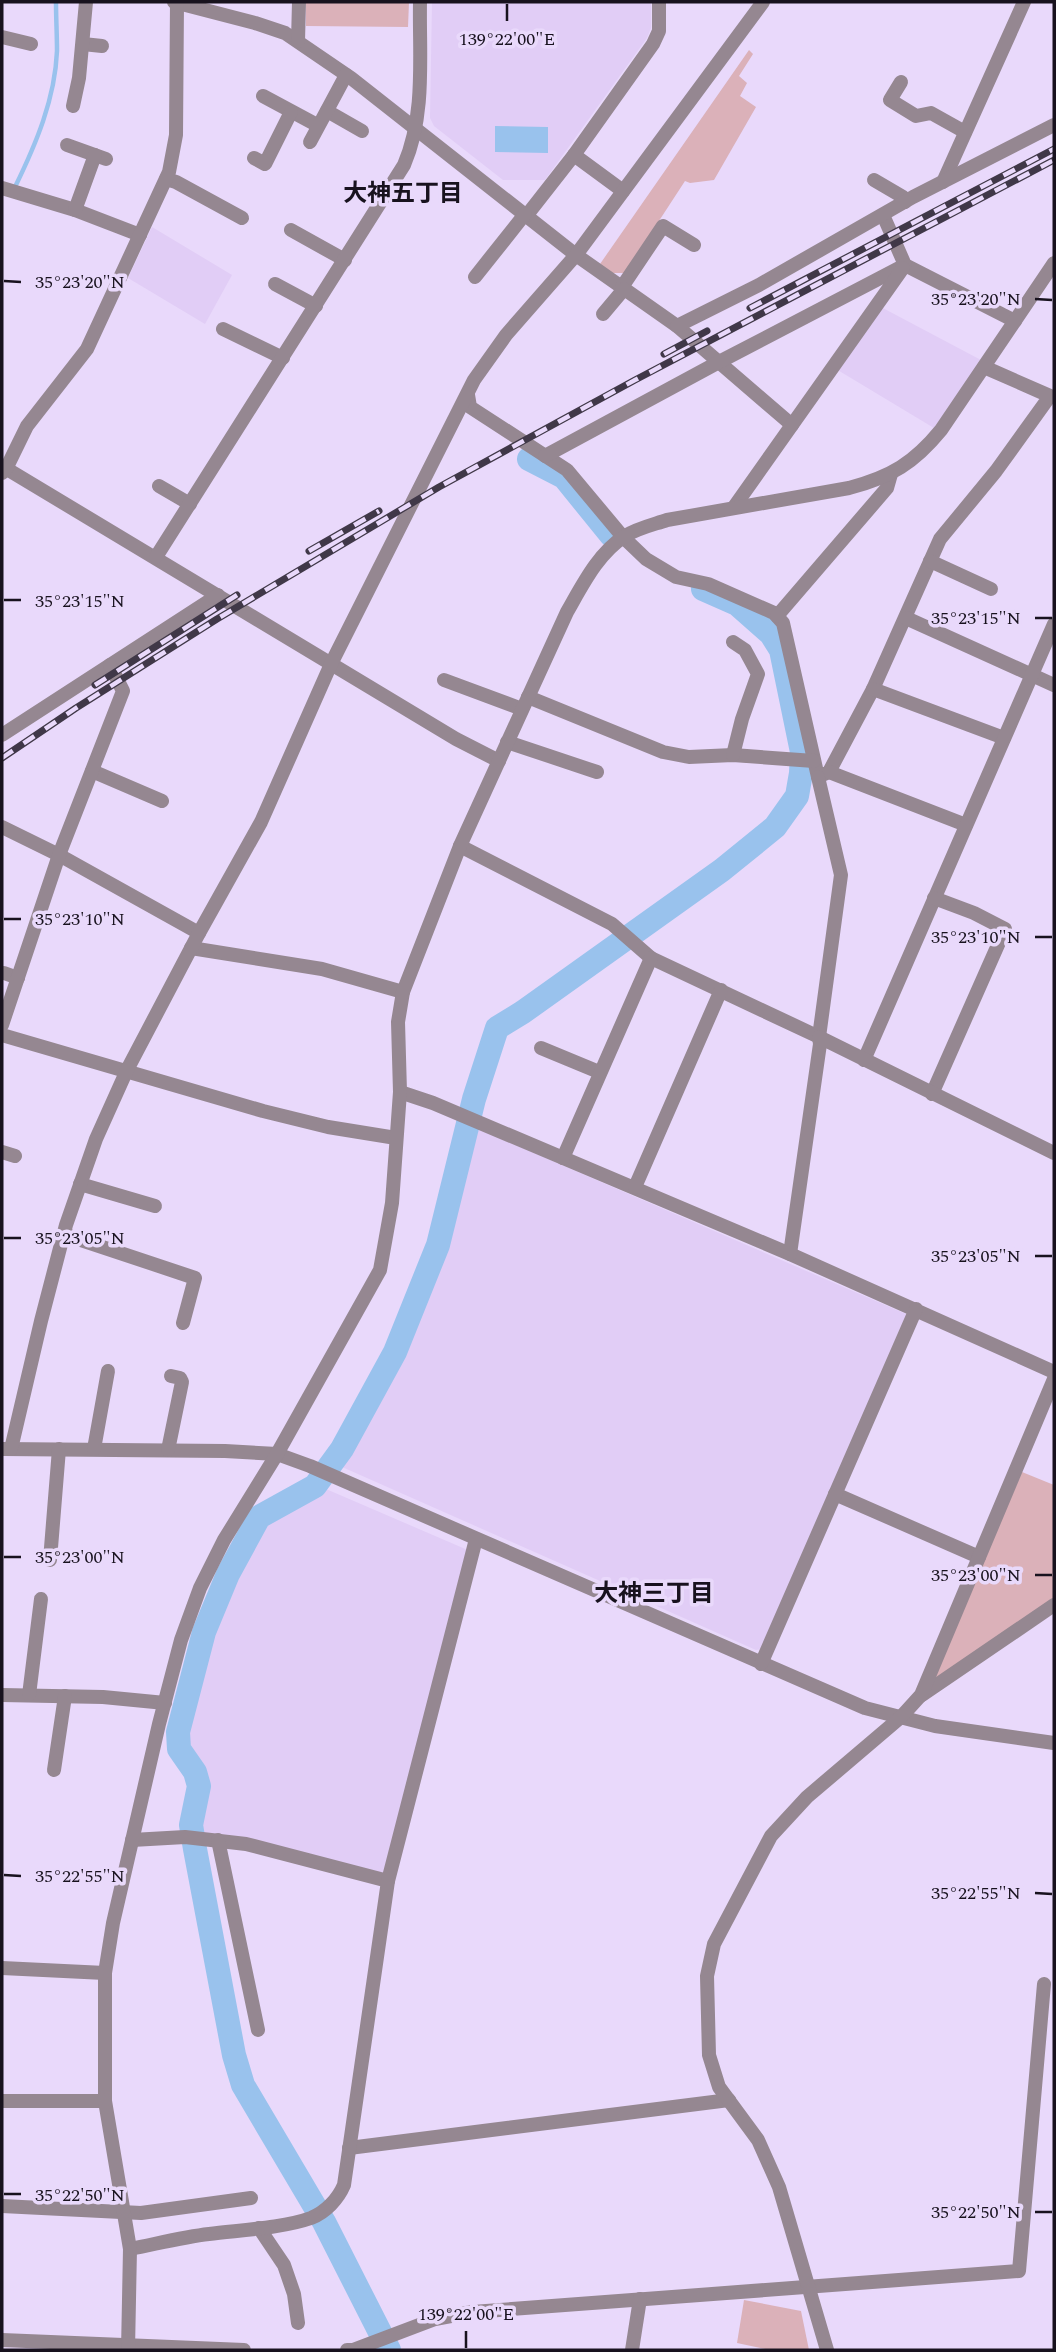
<svg xmlns="http://www.w3.org/2000/svg" width="1056" height="2352" font-family="Spectral,'Noto Sans JP',serif">
<style>
.built{fill:#e1cdf6}
.green{fill:#dbb1b9}
.water{fill:#99c2ed}
.lines{fill:none;stroke-linecap:round;stroke-linejoin:round}
.stream{stroke:#99c2ed;stroke-width:4.5}
.river{stroke:#99c2ed;stroke-width:24}
.minor{stroke:#958791;stroke-width:14}
.rail-casing{stroke:#403848;stroke-width:7}
.rail{stroke:#e9d9fb;stroke-width:4.5;stroke-dasharray:13;stroke-linecap:butt}
.ticks{fill:none;stroke:#18121e;stroke-width:2.5}
.labels{text-anchor:middle;dominant-baseline:central;stroke-width:7;stroke-linejoin:round;paint-order:stroke}
.neighbourhood-label{font-size:24px;font-weight:bold;fill:#18121e;stroke:#e9d9fb}
.ticks-label{font-size:18px;text-anchor:middle;fill:#18121e;stroke:#e9d9fb;stroke-width:7;stroke-linejoin:round;paint-order:stroke}
</style>
<rect width="100%" height="100%" fill="#e9d9fb"/>
<!-- built -->
<g class="built">
<polygon points="432,2 651,2 651,28 647,38 545,180 503,180 434,126 430,118"/>
<polygon points="152,227 232,275 205,324 128,278"/>
<polygon points="879,306 981,360 934,428 836,369"/>
<polygon points="469,1125 906,1314 907,1319 761,1649 756,1650 333,1463 343,1450 396,1353 439,1246"/>
<polygon points="326,1489 470,1551 387,1874 197,1832 195,1825 202,1781 181,1743 179,1732 204,1632 229,1576 261,1519"/>
</g>
<!-- green -->
<g class="green">
<polygon points="306,2 409,2 408,27 306,26"/>
<polygon points="749,50 753,54 739,76 747,83 740,96 756,107 714,180 690,183 685,181 625,273 611,273 600,264"/>
<polygon points="1022,1472 1054,1485 1054,1598 929,1686"/>
<polygon points="744,2300 801,2311 809,2350 770,2350 737,2343"/>
</g>
<!-- water -->
<polygon class="water" points="495,126 548,127 548,153 495,152"/>
<g class="lines">
<!-- stream -->
<path class="stream" d="M15,187C36,144 55,99 57,51C57,35 56,18 56,2"/>
<!-- river -->
<g class="river">
<polyline points="529,459 564,477 611,535"/>
<polyline points="389,2350 324,2222 243,2085 234,2055 195,1849 191,1825 199,1786 195,1772 179,1749 178,1732 204,1632 228,1574 259,1517 315,1486 342,1449 395,1352 438,1245 474,1099 497,1028 523,1012 722,870 775,827 797,796 801,773 802,752 781,650 771,634 737,604 703,589"/>
</g>
<!-- minor -->
<g class="minor">
<polyline points="174,2 255,23 285,33 351,78 576,255 677,326 792,425"/>
<polyline points="2,37 31,44"/>
<polyline points="298,41 299,2"/>
<polyline points="83,44 102,46"/>
<polyline points="901,82 890,100 916,116 931,113 965,132"/>
<polyline points="263,96 317,125"/>
<polyline points="73,106 79,78 86,2"/>
<polyline points="327,111 362,131"/>
<polyline points="310,142 346,75"/>
<polyline points="67,145 106,159"/>
<polyline points="574,155 623,191"/>
<polyline points="254,158 265,164 291,112"/>
<polyline points="166,179 176,182 242,218"/>
<polyline points="874,180 903,197 905,202"/>
<polyline points="943,182 1024,2"/>
<polyline points="2,188 75,210 140,235"/>
<polyline points="75,210 95,155"/>
<polyline points="527,215 574,155 653,44 659,31 659,2"/>
<polyline points="883,215 905,265 1015,321"/>
<polyline points="291,230 345,260"/>
<polyline points="475,277 525,214"/>
<polyline points="275,284 316,306"/>
<polyline points="622,287 663,226 694,245"/>
<polyline points="603,314 624,289"/>
<polyline points="677,326 759,285 913,197 1054,125"/>
<polyline points="223,329 283,358"/>
<polyline points="468,395 470,407 567,470 623,537 646,559 676,577 708,584 774,613 783,623 818,777 829,772 873,689 940,539 996,471 1050,396 984,367"/>
<polyline points="545,456 719,362 905,265"/>
<polyline points="2,466 456,739 499,761"/>
<polyline points="2,473 6,469 27,426 87,349 169,172 176,135 177,2"/>
<polyline points="159,486 190,504"/>
<polyline points="734,507 903,268"/>
<path d="M156,557L404,165C426,114 419,55 420,2"/>
<polyline points="930,561 991,589"/>
<polyline points="777,616 887,488 891,474"/>
<polyline points="906,618 1054,685"/>
<polyline points="444,680 522,709"/>
<polyline points="873,689 1004,738"/>
<polyline points="528,697 663,752 689,757 733,755 814,761"/>
<polyline points="2,735 218,595"/>
<polyline points="507,742 597,772"/>
<polyline points="733,755 742,719 758,674 745,650 733,642"/>
<polyline points="92,771 162,801"/>
<polyline points="829,772 966,825"/>
<polyline points="2,827 59,855 199,933"/>
<polyline points="460,846 612,924 651,958 819,1037 841,875 818,777"/>
<polyline points="191,948 322,969 403,992"/>
<polyline points="4,973 18,978"/>
<polyline points="2,1025 59,855 123,691 110,665"/>
<polyline points="2,1035 263,1111 328,1127 396,1138"/>
<polyline points="541,1048 599,1072"/>
<polyline points="864,1060 1054,624"/>
<polyline points="400,1092 433,1103 790,1254 1054,1372"/>
<polyline points="932,1094 1005,929 974,913 934,898"/>
<polyline points="2,1152 15,1156"/>
<polyline points="563,1158 651,958"/>
<polyline points="80,1184 155,1206"/>
<polyline points="635,1187 721,990"/>
<polyline points="63,1234 195,1278 183,1323"/>
<polyline points="790,1254 820,1044 819,1037 1054,1153"/>
<polyline points="3,1449 225,1451 277,1454 310,1466 865,1708 935,1726 1054,1743"/>
<polyline points="11,1449 41,1321 66,1225 96,1139 127,1070 199,933 261,822 331,664 474,380 506,335 576,255 763,2"/>
<polyline points="94,1449 108,1371"/>
<polyline points="168,1450 182,1382 180,1378 171,1376"/>
<polyline points="835,1494 979,1557"/>
<polyline points="50,1560 59,1449"/>
<polyline points="761,1664 916,1309"/>
<polyline points="2,1695 103,1697 165,1703"/>
<polyline points="29,1695 41,1599"/>
<polyline points="922,1695 1054,1605"/>
<polyline points="54,1770 65,1696"/>
<polyline points="132,1840 185,1837 246,1844 388,1881"/>
<polyline points="218,1840 258,2030"/>
<polyline points="2,1968 105,1973"/>
<polyline points="2,2101 105,2101"/>
<polyline points="349,2148 729,2100"/>
<polyline points="2,2206 141,2213 251,2198"/>
<polyline points="259,2228 284,2265 294,2294 298,2323"/>
<path d="M130,2249C156,2244 183,2237 209,2234C240,2230 283,2228 311,2218C326,2212 338,2199 344,2185L388,1881L476,1539"/>
<polyline points="2,2340 244,2350"/>
<path d="M128,2350L130,2249L105,2101V1973L113,1923L159,1724L181,1640L200,1588L224,1540L277,1454L380,1270L392,1203L400,1092L398,1022L403,992L460,846L567,612C582,586 598,553 625,536C638,528 652,525 667,520L849,488C891,477 914,463 941,430L1054,263"/>
<polyline points="347,2350 353,2350 435,2319 472,2312 1019,2271 1044,1984"/>
<polyline points="632,2350 640,2299"/>
<polyline points="827,2350 779,2187 758,2140 719,2087 709,2055 707,1976 714,1944 771,1836 807,1797 901,1717 921,1695 1054,1379"/>
</g>
<!-- rail casing -->
<g class="rail-casing">
<g id="rail">
<polyline points="750,308 1054,149"/>
<polyline points="664,354 707,331"/>
<polyline points="309,551 379,511"/>
<polyline points="95,685 237,595"/>
<polyline points="2,758 76,708 217,619 439,487 635,380 1054,160"/>
</g>
</g>
<!-- rail -->
<use href="#rail" class="rail"/>
</g>
<!-- ticks -->
<path class="ticks" d="M507,21V4M4,281L21,282M1035,299L1052,300M4,600H21M1035,618H1052M4,919H21M1035,937H1052M4,1238H21M1035,1256H1052M4,1557H21M1035,1575H1052M4,1875L21,1876M1035,1893L1052,1894M4,2194H21M1035,2212H1052M466,2348V2331"/>
<g class="labels">
<!-- neighbourhood labels -->
<g class="neighbourhood-label">
<text x="403" y="194">大神五丁目</text>
<text x="654" y="1594">大神三丁目</text>
</g>
</g>
<g class="ticks-label">
<text x="507" y="45">139°22'00"E</text>
<text x="80" y="288">35°23'20"N</text>
<text x="976" y="305">35°23'20"N</text>
<text x="80" y="607">35°23'15"N</text>
<text x="976" y="624">35°23'15"N</text>
<text x="80" y="925">35°23'10"N</text>
<text x="976" y="943">35°23'10"N</text>
<text x="80" y="1244">35°23'05"N</text>
<text x="976" y="1262">35°23'05"N</text>
<text x="80" y="1563">35°23'00"N</text>
<text x="976" y="1581">35°23'00"N</text>
<text x="80" y="1882">35°22'55"N</text>
<text x="976" y="1899">35°22'55"N</text>
<text x="80" y="2201">35°22'50"N</text>
<text x="976" y="2218">35°22'50"N</text>
<text x="466" y="2320">139°22'00"E</text>
</g>
<!-- border -->
<rect width="1056" height="2352" fill="none" stroke="#18121e" stroke-width="7"/>
</svg>
